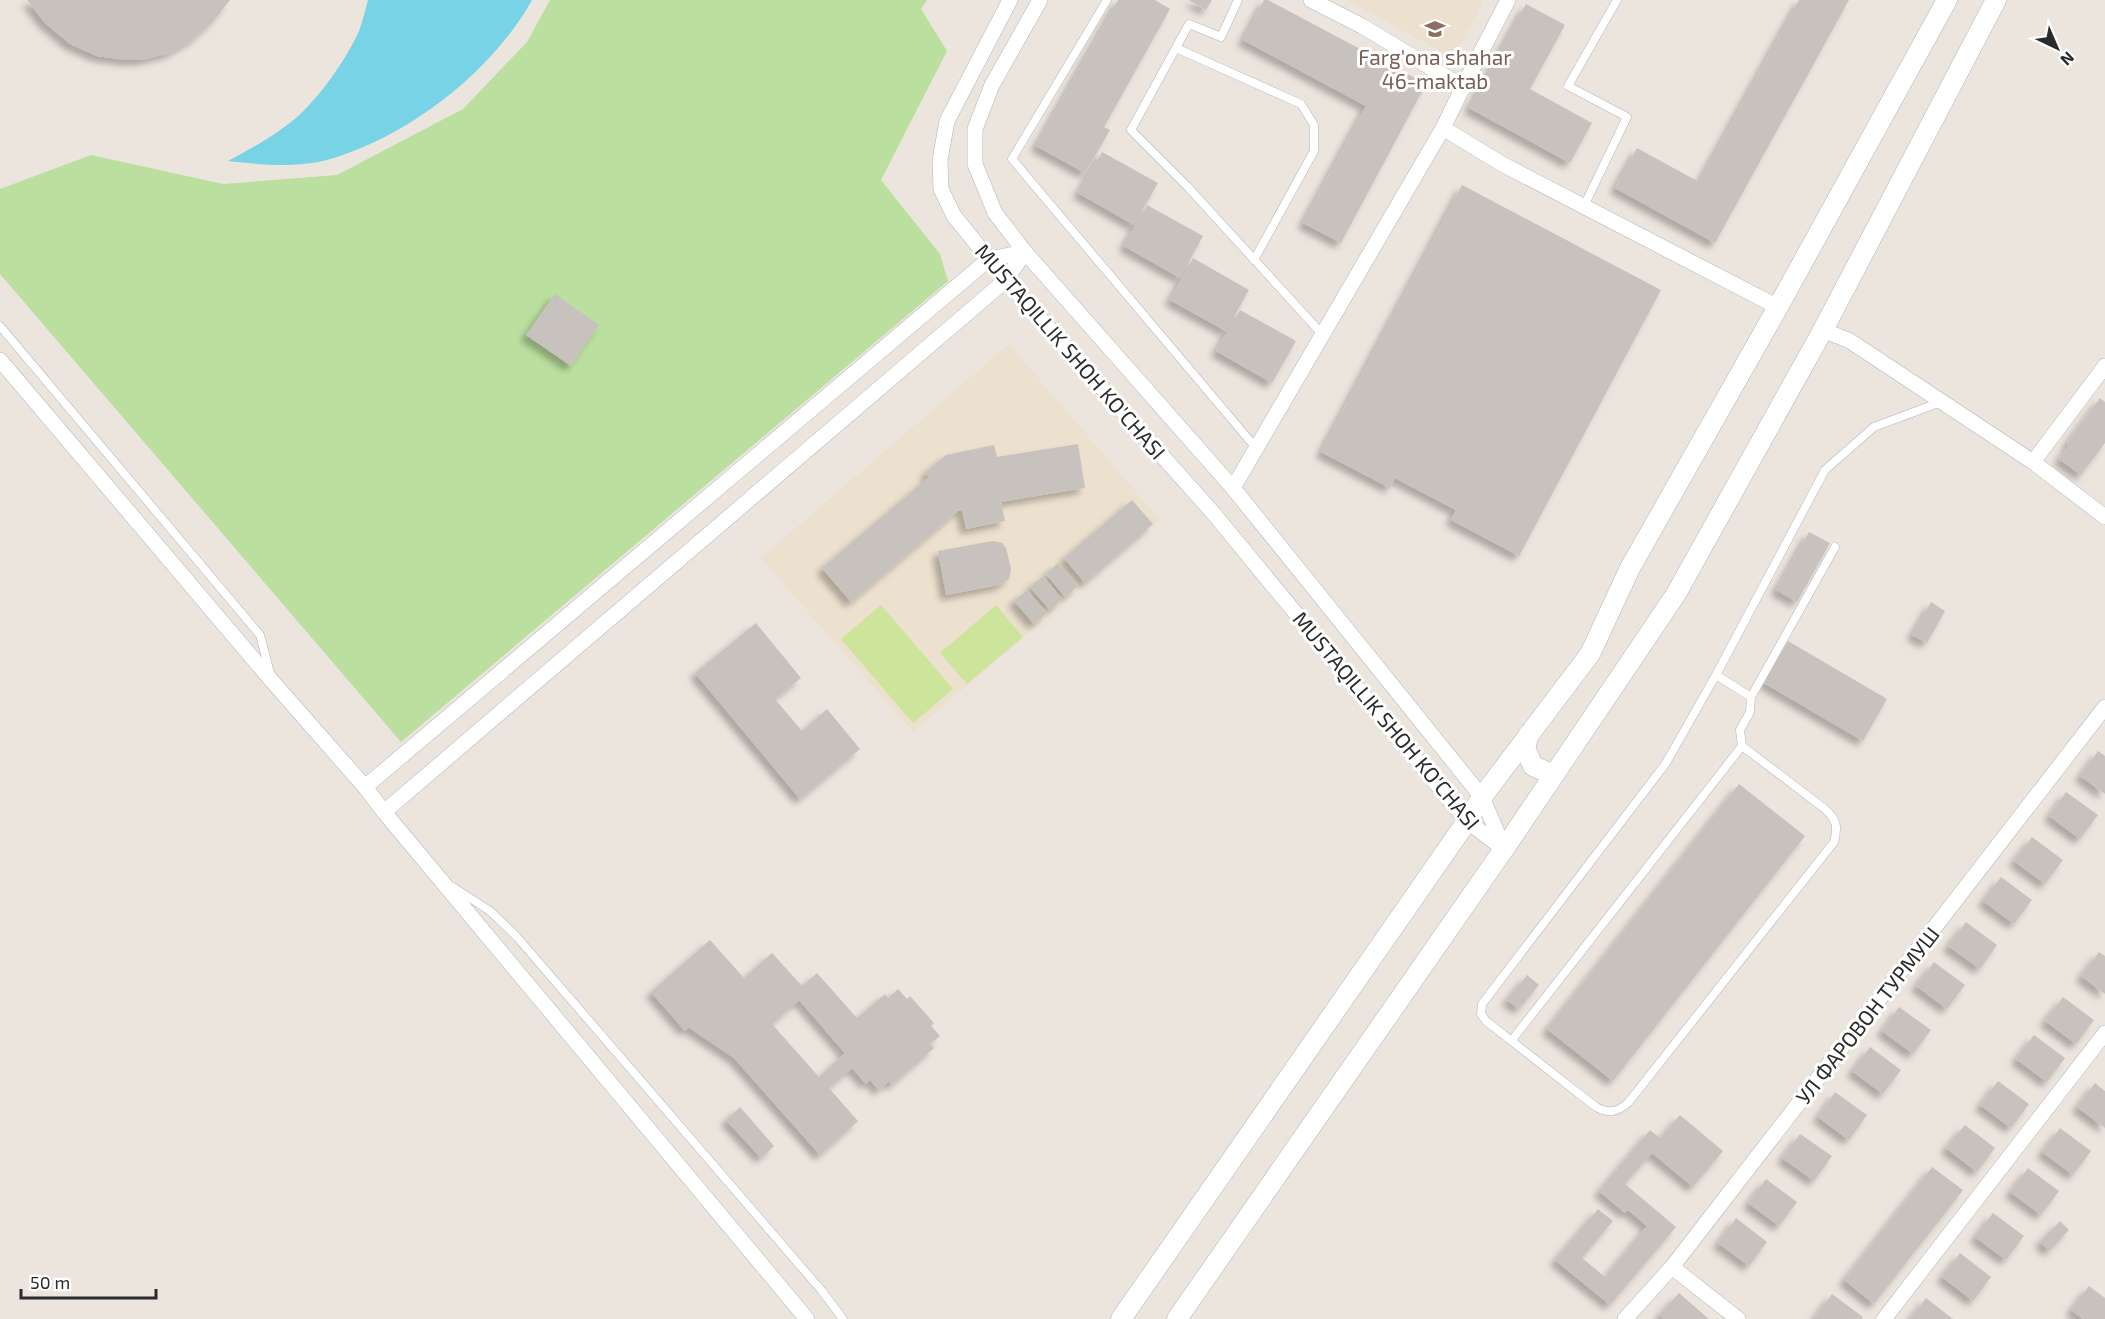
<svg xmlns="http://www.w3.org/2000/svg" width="2105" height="1319" font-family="'Exo 2',sans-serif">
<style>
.education{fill:#ece0ce}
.green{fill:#badf9e}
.pitch{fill:#cce59a}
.water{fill:#78d3e7}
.building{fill:#c7c2bd;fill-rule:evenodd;filter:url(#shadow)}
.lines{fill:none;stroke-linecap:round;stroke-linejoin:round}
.service-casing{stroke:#b1b5bd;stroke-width:9}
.minor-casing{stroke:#b1b5bd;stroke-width:16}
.tertiary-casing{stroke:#b1b5bd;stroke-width:21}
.service{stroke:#fff;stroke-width:8}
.minor{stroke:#fff;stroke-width:15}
.tertiary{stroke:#fff;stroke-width:20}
.labels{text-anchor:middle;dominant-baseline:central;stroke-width:6;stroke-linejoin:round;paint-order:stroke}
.education-label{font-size:21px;fill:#785e54;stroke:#fff}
.street-label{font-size:21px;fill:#2b2b2b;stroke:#fff}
</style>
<defs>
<filter id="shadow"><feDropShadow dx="-5.5" dy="5.5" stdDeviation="3" flood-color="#0004"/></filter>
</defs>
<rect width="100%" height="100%" fill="#ece5de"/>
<!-- education -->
<g class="education">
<polygon points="1347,0 1484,0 1453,58"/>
<polygon points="1009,344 1160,520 913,732 761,558"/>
</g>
<!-- green -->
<polygon class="green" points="550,0 927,0 921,9 947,51 881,180 940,254 948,281 401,742 0,274 0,189 91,155 223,184 337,175 463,109 527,42"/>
<!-- pitch -->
<g class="pitch">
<polygon points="881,605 953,689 913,723 841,639"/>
<polygon points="996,605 1023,637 967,684 940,653"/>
</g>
<!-- water -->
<path class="water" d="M368,0H532C493,70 413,133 337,157C302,169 263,165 228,161C250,149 271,138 291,122C316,103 346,60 359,31C363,21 365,10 368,0Z"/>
<!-- building -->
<g class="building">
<polygon points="27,0 230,0 212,23 194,39 170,53 141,60 126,60 97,56 70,44 45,23"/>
<polygon points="1118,0 1155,0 1170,9 1104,127 1110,130 1085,173 1036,146"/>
<polygon points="1189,0 1212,0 1206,10"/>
<polygon points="1264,0 1268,0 1426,84 1341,243 1303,223 1366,106 1243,40"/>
<polygon points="1799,0 1849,0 1715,243 1615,188 1637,148 1699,182"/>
<polygon points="1526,4 1565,25 1530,89 1592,123 1570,163 1469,108"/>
<polygon points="1102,152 1158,183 1134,225 1078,193"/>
<polygon points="1462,185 1661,290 1519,556 1451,520 1456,510 1395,478 1390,488 1321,452"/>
<polygon points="1147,205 1203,236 1180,278 1124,246"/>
<polygon points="1193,258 1249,290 1226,331 1170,300"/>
<polygon points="555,294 599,325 571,366 526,335"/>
<polygon points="1240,310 1296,341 1272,383 1216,351"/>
<polygon points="2100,398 2105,402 2105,443 2081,475 2059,459 2069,445 2067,443"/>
<polygon points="1078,444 1085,488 1001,502 1005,521 966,529 962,510 958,511 851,602 822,568 929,477 925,473 946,455 994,445 997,457"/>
<polygon points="1132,500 1153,524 1085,583 1064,558"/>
<polygon points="1809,532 1830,543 1797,602 1776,590"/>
<polygon points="993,541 1002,543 1006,548 1011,569 1009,579 999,585 946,595 938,551"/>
<polygon points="1058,563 1078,586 1065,597 1046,574"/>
<polygon points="1043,576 1062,599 1050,610 1030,587"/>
<polygon points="1027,590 1047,613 1034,624 1014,601"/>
<polygon points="1931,602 1945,611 1927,643 1912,635"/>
<polygon points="756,623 801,678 775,699 802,731 827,709 860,749 800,799 695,673"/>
<polygon points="1788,641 1887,699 1863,741 1764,683"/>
<polygon points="2098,751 2105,756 2105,794 2080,776"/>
<polygon points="1739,784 1805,836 1613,1081 1547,1029"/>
<polygon points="2066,792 2098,815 2080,839 2049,816"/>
<polygon points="2032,837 2063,860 2045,884 2014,861"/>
<polygon points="2001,877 2032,900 2014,924 1983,901"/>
<polygon points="1966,922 1997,945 1980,969 1948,946"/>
<path d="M710,940L744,978L772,953L802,986L817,973L857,1018L885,994L888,998L898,989L907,999L910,996L934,1023L931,1026L940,1036L930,1044L934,1048L892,1085L889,1081L879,1090L870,1080L866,1084L852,1068L829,1088L858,1121L820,1155L734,1058L688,1027L685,1031L651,992ZM799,1000L845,1053L819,1077L772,1024Z"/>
<polygon points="2099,952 2105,956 2105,994 2081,976"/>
<polygon points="1934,962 1965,985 1947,1009 1916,986"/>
<polygon points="1527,975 1539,985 1519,1009 1507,1000"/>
<polygon points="2063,997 2094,1020 2076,1044 2045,1021"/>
<polygon points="1899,1007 1931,1030 1913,1054 1882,1031"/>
<polygon points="2034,1035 2065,1058 2047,1082 2016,1059"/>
<polygon points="1870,1047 1901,1070 1883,1094 1852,1071"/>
<polygon points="1998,1081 2029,1104 2011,1128 1980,1105"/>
<polygon points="2095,1083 2105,1091 2105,1128 2077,1107"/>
<polygon points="1835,1092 1867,1115 1849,1140 1818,1117"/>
<polygon points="740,1107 774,1146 761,1158 726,1120"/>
<polygon points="1680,1115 1723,1151 1693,1187 1652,1153 1625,1184 1676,1227 1610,1305 1555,1260 1598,1209 1613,1221 1582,1258 1605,1277 1647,1226 1628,1210 1625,1213 1599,1191 1650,1130 1660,1138"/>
<polygon points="1965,1125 1995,1148 1977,1172 1946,1148"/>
<polygon points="2060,1128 2091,1151 2073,1175 2042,1152"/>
<polygon points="1800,1134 1832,1156 1814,1181 1782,1158"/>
<polygon points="1932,1167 1963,1190 1874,1304 1844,1280"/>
<polygon points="2028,1168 2059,1191 2041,1215 2010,1192"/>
<polygon points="1766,1179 1797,1202 1779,1226 1748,1203"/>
<polygon points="1993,1213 2024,1236 2006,1260 1975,1237"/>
<polygon points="1736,1218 1767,1242 1749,1266 1718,1243"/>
<polygon points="2060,1221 2069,1230 2049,1251 2040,1242"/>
<polygon points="1960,1253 1991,1277 1973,1301 1942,1277"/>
<polygon points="2089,1286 2105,1298 2105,1319 2083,1319 2071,1310"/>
<polygon points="1679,1293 1709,1319 1664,1319 1659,1315"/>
<polygon points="1832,1294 1863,1317 1861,1319 1814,1318"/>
<polygon points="1926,1298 1953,1319 1910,1319"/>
</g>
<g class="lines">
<!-- service casing -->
<g class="service-casing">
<g id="service">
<polyline points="1107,0 1012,159 1256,448"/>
<polyline points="1238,0 1221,37 1189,24 1131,130 1187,186 1322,334"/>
<polyline points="1176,48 1301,104 1314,125 1314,151 1254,260"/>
<polyline points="1584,206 1627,117 1568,86 1617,0"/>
<polyline points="0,326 260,635 270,673"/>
<path d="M1716,675L1751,697L1750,712L1740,730L1742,746L1825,809C1837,820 1838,827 1834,842L1628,1103C1617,1112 1609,1114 1596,1107L1486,1021L1481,1014L1482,1004L1666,763L1716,675L1825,470L1874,427L1941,402"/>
<polyline points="1751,697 1835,547"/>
<polyline points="453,887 490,911 517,937 822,1291 843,1319"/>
<polyline points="1512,1040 1742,746"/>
</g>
</g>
<!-- minor casing -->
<g class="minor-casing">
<g id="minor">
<polyline points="1010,0 947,121 940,160 941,189 954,216 1006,280 1214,514 1467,821 1504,849"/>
<polyline points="1040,0 992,85 975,129 975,164 995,213 1025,252 1233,488 1482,797 1503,846"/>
<polyline points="1463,87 1508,0"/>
<polyline points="1443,128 1502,164 1778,307"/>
<polyline points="1823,330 1850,341 2033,462 2105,517"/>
<polyline points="0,360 272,681 365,787 384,812 807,1319"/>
<polyline points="2033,462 2105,366"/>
<polyline points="1233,488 1443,128 1463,87 1362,26 1311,0"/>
<polyline points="365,787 989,259 1025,252"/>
<polyline points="384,812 1006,280 1025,252"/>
<polyline points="1672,1267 1738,1319"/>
<polyline points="1625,1319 1672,1267 2105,707"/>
<polyline points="1884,1319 2105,1033"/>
</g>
</g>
<!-- tertiary casing -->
<g class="tertiary-casing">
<g id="tertiary">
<polyline points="1529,734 1525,748 1533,766 1554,775"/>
<polyline points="1121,1319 1467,821 1482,797 1590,654 1630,568 1778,307 1947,0"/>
<polyline points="1177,1319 1504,849 1676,594 1823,330 1996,0"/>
</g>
</g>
<!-- service -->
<use href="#service" class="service"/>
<!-- minor -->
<use href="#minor" class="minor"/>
<!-- tertiary -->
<use href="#tertiary" class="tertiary"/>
</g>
<!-- icons -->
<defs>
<g id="school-bare" transform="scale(1.62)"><path d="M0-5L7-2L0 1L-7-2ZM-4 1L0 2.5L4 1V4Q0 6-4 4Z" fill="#8d6e63" stroke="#fff" stroke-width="2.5" paint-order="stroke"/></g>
</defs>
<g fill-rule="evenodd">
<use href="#school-bare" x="1435" y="29"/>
</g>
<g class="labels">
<!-- education labels -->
<g class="education-label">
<text x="1435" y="56">Farg'ona shahar<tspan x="1435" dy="24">46-maktab</tspan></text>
</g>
<!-- street labels -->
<g class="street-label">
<text transform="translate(1071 351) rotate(49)">MUSTAQILLIK SHOH KO'CHASI</text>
<text transform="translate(1387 720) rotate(50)">MUSTAQILLIK SHOH KO'CHASI</text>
<text transform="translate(1867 1015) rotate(-52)">УЛ ФАРОВОН ТУРМУШ</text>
</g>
</g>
<!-- north arrow -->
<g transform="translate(2057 48) rotate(136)" stroke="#ffffff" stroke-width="4.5" paint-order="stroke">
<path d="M0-4.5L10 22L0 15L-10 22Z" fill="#2b2b2b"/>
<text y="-9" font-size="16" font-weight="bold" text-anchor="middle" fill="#2b2b2b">N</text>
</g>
<!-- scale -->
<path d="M21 1289v9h135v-9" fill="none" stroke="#2b2b2b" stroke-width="3"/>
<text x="30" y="1289" font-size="18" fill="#2b2b2b" stroke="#ffffff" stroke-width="4.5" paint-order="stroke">50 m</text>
</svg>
